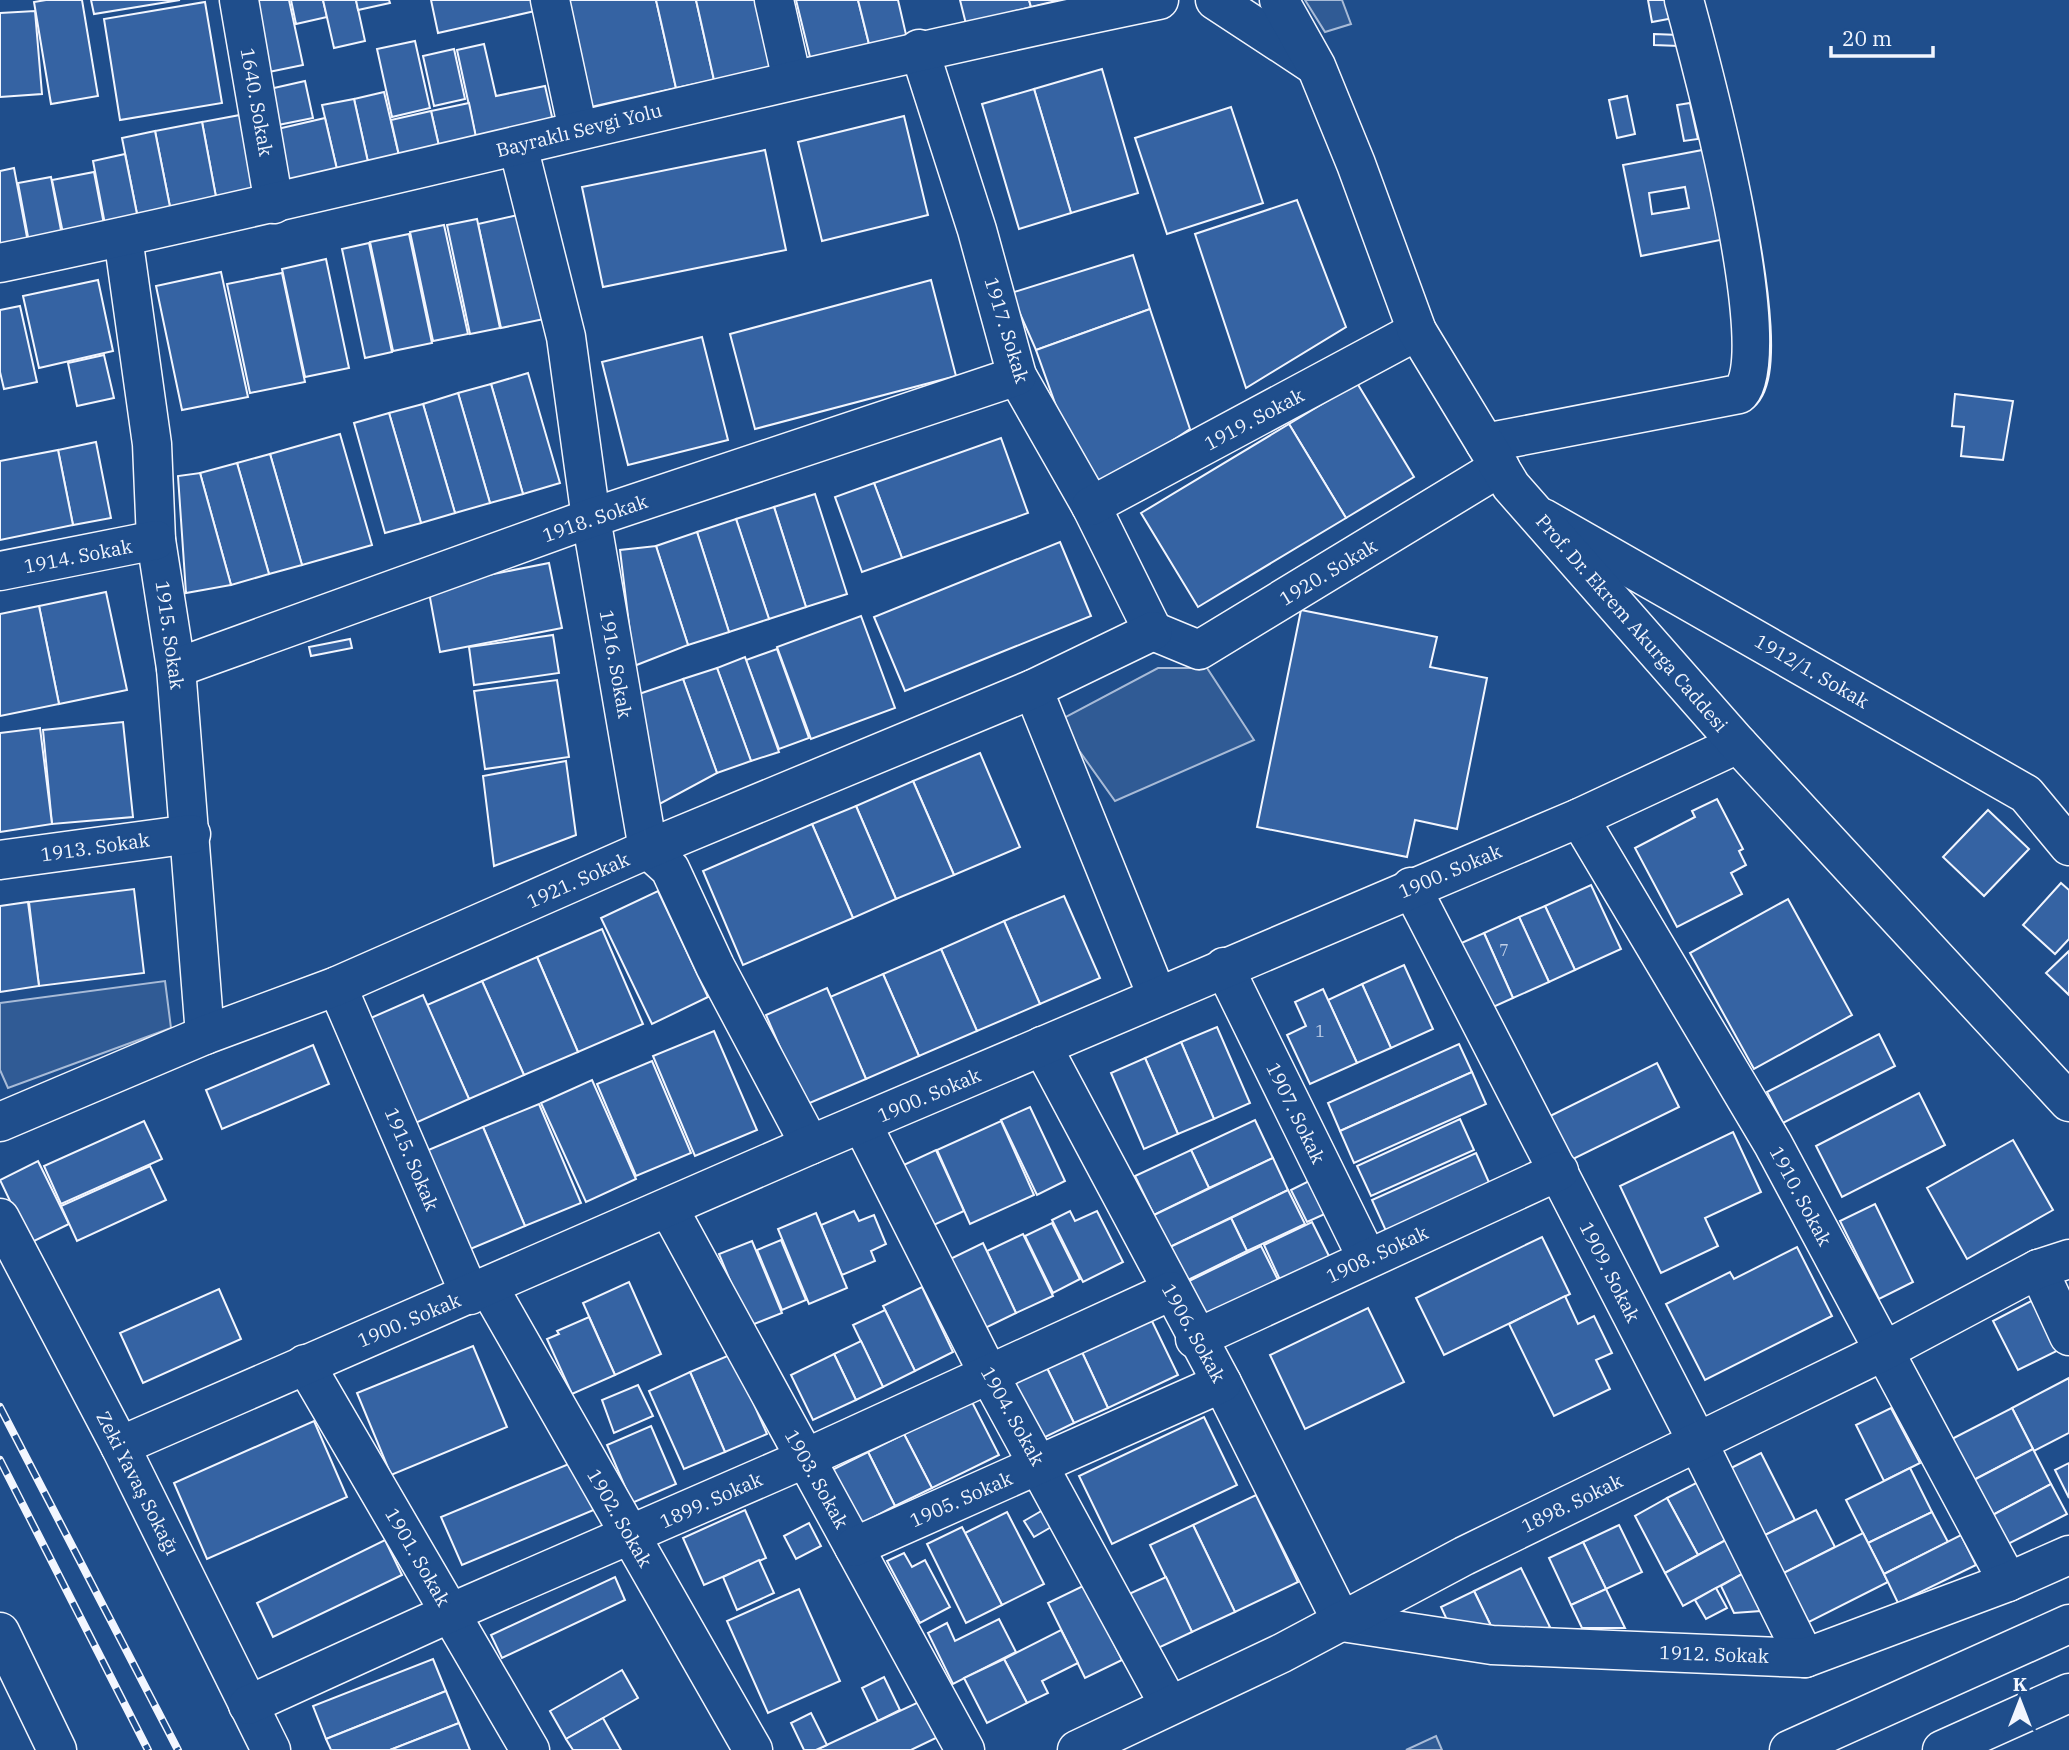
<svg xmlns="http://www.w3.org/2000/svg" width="2069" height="1750" font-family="'IBM Plex Serif',serif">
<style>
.green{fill:#305b95;stroke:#a8bbd7;stroke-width:2}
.building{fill:#3563a3;stroke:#f2f6ff;stroke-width:2;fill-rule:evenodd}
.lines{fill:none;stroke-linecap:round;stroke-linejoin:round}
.minor-casing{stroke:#f2f6ff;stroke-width:41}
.major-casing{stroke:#f2f6ff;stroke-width:41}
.minor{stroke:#1f4e8c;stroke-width:38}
.major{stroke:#1f4e8c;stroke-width:38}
.rail-casing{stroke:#f2f6ff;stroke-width:8}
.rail{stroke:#1f4e8c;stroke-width:5;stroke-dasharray:16;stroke-linecap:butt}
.labels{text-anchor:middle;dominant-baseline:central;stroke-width:5;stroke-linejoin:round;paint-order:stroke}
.number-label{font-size:16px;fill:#c3d1e8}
.street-label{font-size:19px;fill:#f2f6ff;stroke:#1f4e8c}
</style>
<rect width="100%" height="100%" fill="#1f4e8c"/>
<!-- green -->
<g class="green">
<polygon points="1305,0 1342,0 1351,24 1325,32"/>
<polygon points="1158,668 1207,668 1254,740 1115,801 1058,721"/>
<polygon points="165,981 171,1028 8,1088 0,1070 0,1003"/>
<polygon points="1436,1736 1442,1750 1406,1750"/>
</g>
<!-- building -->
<g class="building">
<polygon points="46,0 82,0 98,96 51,104 34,2"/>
<polygon points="91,0 180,0 94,14"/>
<polygon points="243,0 289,0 303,65 259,74"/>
<polygon points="291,0 323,0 327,17 296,24"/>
<polygon points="323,0 356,0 365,41 334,48"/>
<polygon points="356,0 389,0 390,3 358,10"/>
<polygon points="431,0 532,0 535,11 438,33"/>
<polygon points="567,0 656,0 676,88 591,107"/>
<polygon points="656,0 696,0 714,80 676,88"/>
<polygon points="696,0 765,0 780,65 714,80"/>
<polygon points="796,0 858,0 870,48 811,61"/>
<polygon points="858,0 898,0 907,39 870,48"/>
<polygon points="960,0 1029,0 1031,7 966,24"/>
<polygon points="1029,0 1060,0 1031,7"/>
<polygon points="1648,0 1675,0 1679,17 1652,22"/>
<polygon points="205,2 222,103 120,120 104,19"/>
<polygon points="35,11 42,94 0,97 0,13"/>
<polygon points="1654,34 1679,35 1679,46 1654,45"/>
<polygon points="415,41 430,108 392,117 377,49"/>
<polygon points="484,44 496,96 545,86 555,130 478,147 457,50"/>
<polygon points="454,49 465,99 434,106 423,56"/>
<polygon points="1102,69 1138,193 1071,213 1034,89"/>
<polygon points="305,81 313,118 273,126 265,90"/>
<polygon points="1034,89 1071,213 1019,229 982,104"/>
<polygon points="384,92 401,164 370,171 354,99"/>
<polygon points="1627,96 1635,134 1617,138 1609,100"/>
<polygon points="354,99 370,171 339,178 322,105"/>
<polygon points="469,103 478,147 441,155 431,111"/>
<polygon points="1690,103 1698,139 1684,141 1677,105"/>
<polygon points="1231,107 1263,203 1167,234 1135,138"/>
<polygon points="431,111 441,155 401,164 391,120"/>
<polygon points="240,115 258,206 219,213 202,122"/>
<polygon points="904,116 928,215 822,241 798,142"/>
<polygon points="325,118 339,178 286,189 273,130"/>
<polygon points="202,122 219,213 173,222 155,131"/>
<polygon points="155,131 173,222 140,229 122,138"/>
<path d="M1713,148L1730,238L1641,256L1623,165ZM1685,187L1689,208L1652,214L1649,193Z"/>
<polygon points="765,150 786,250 603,287 582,187"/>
<polygon points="125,154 140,229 107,235 93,161"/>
<polygon points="14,168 30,253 0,259 0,171"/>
<polygon points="94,172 106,235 65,243 52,180"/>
<polygon points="51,177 64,246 31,253 18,183"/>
<polygon points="1297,200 1346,327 1246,388 1195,234"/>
<polygon points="522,214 544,319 501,328 478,224"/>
<polygon points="477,219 500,328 470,334 447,225"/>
<polygon points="444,225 468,334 433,341 410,232"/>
<polygon points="409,234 432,343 393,351 370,242"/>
<polygon points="369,243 392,352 365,358 342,249"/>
<polygon points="1133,255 1150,309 1036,350 1011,293"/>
<polygon points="326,259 349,368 305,377 282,269"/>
<polygon points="221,272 248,397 182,410 156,286"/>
<polygon points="282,273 305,382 250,393 227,284"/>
<polygon points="98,280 113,351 39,368 23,296"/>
<polygon points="931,280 956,376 755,429 730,334"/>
<polygon points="20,306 37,382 4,389 0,372 0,310"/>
<polygon points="1150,309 1190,429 1098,489 1066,434 1036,350"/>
<polygon points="702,337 728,440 628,465 602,362"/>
<polygon points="104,355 114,398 77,406 68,363"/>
<polygon points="528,373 560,483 523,494 491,384"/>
<polygon points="1357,383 1414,477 1346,518 1289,424"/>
<polygon points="491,384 523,494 490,503 458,393"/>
<polygon points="458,393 490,503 455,513 423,404"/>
<polygon points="1955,394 2013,401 2003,460 1961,456 1964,427 1952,426"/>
<polygon points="423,404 455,513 421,523 389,413"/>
<polygon points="389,413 421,523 385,533 354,423"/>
<polygon points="1289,424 1346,518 1198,607 1141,513"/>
<polygon points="340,434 372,545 302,565 270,454"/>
<polygon points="1001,438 1028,513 902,558 874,483"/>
<polygon points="96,442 111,518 73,525 58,450"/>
<polygon points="58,450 73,525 0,540 0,461"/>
<polygon points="270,454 302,565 269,574 237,463"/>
<polygon points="237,463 269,574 231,585 200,473"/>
<polygon points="200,473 231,585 186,593 178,476"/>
<polygon points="874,483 902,558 862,572 835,497"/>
<polygon points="815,494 847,594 806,607 774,507"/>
<polygon points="774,507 806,607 769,619 736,519"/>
<polygon points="736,519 769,619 729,632 697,532"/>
<polygon points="697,532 729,632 688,645 656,546"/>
<polygon points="1060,542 1091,616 905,691 874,617"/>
<polygon points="656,546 688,645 634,666 620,550"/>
<polygon points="549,563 562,628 440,652 428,587"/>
<polygon points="106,592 127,690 59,704 39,606"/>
<polygon points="39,606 59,704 0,716 0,614"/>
<polygon points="1301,610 1437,637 1430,667 1487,678 1457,829 1415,820 1407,857 1257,827"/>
<polygon points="861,616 895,708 811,739 777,647"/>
<polygon points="553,635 559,673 474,685 469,647"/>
<polygon points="350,639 352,648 311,656 309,647"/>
<polygon points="777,649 809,738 779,749 746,660"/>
<polygon points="745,657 779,752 751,761 717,668"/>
<polygon points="717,668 751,761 717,773 683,679"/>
<polygon points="683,679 717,773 654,807 639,694"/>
<polygon points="557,680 569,757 485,769 474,691"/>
<polygon points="123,722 133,817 52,824 43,730"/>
<polygon points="40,728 52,824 0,832 0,733"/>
<polygon points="980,753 1020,847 954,875 913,781"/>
<polygon points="566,761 576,835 494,866 483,776"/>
<polygon points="913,781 954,875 896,899 856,806"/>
<polygon points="1717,799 1743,849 1739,851 1746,865 1731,873 1742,894 1677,927 1635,848 1695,817 1692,811"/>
<polygon points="856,806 896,899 853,918 812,824"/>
<polygon points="1988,810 2029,849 1984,896 1943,857"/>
<polygon points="812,824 853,918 743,965 703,871"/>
<polygon points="2061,883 2069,890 2069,939 2055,954 2023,925"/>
<polygon points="1591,885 1621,949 1575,970 1545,906"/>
<polygon points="134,889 144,973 39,986 29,902"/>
<polygon points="658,891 708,997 652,1024 601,918"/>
<polygon points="1064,896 1100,978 1040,1004 1004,921"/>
<polygon points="1788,899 1852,1015 1754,1069 1690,953"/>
<polygon points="28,902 39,986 0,992 0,906"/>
<polygon points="1545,906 1575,970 1549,982 1519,917"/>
<polygon points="1519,917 1549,982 1513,998 1484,933"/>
<polygon points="1004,921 1040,1004 977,1031 941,949"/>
<polygon points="602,929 643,1024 578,1052 537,957"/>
<polygon points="1484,933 1513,998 1480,1013 1450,948"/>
<polygon points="941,949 977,1031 919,1056 883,974"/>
<polygon points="2069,951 2069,995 2046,973"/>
<polygon points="537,957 578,1052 524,1075 482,981"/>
<polygon points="1404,965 1433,1029 1391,1048 1362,984"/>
<polygon points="883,974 919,1056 866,1079 830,997"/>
<polygon points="482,981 524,1075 469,1099 427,1005"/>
<polygon points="1362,984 1391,1048 1357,1063 1328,1000"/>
<polygon points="827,988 866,1079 805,1105 766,1015"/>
<polygon points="1323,989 1357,1063 1310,1084 1287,1035 1306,1026 1295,1002"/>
<polygon points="423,995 469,1099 411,1125 364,1021"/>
<polygon points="1217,1027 1250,1103 1214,1119 1181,1042"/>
<polygon points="714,1031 757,1130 695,1156 653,1056"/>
<polygon points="1879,1034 1895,1066 1783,1123 1767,1092"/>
<polygon points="1181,1042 1214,1119 1178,1134 1145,1058"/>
<polygon points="1459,1044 1472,1072 1340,1131 1328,1103"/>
<polygon points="313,1045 329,1084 222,1129 206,1090"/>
<polygon points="1145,1058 1178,1134 1144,1149 1111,1073"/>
<polygon points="652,1061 691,1153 636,1176 597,1084"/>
<polygon points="1657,1063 1679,1107 1567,1162 1546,1118"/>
<polygon points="1472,1072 1486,1104 1354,1163 1340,1131"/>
<polygon points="592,1080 636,1179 586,1202 541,1103"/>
<polygon points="1919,1093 1945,1145 1842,1197 1816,1146"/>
<polygon points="539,1104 581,1203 525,1226 483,1127"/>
<polygon points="1030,1107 1065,1181 1037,1195 1001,1120"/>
<polygon points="1460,1119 1474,1150 1371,1196 1357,1166"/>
<polygon points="1255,1120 1273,1158 1209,1188 1191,1150"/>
<polygon points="144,1121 162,1159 61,1204 44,1166"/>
<polygon points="1001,1121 1034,1195 970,1224 937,1150"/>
<polygon points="483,1127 525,1226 468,1250 426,1151"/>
<polygon points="1733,1132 1761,1192 1705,1218 1718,1246 1661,1273 1620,1186"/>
<polygon points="2013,1140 2053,1210 1967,1259 1927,1188"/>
<polygon points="936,1150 964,1211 923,1230 895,1169"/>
<polygon points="1191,1150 1209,1188 1154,1215 1135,1176"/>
<polygon points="1476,1153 1495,1196 1391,1242 1372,1200"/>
<polygon points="1273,1158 1288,1190 1170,1247 1154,1215"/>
<polygon points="38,1161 69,1224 30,1243 0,1180"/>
<polygon points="150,1166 166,1200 77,1241 61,1206"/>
<polygon points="1311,1180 1327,1213 1307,1222 1291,1190"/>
<polygon points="1288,1190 1305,1224 1247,1251 1231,1218"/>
<polygon points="1875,1204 1913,1282 1879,1299 1840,1221"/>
<polygon points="854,1211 859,1221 874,1215 886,1244 871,1251 875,1261 842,1275 821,1225"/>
<polygon points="1070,1211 1075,1221 1097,1211 1123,1262 1083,1282 1052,1220"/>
<polygon points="816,1213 847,1288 809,1304 778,1229"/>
<polygon points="1231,1218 1247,1251 1186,1281 1170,1247"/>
<polygon points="1312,1222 1330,1258 1281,1282 1264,1245"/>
<polygon points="1052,1223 1080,1279 1053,1293 1025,1236"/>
<polygon points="1023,1234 1053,1296 1016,1313 987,1251"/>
<polygon points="1542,1237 1570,1294 1444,1355 1416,1298"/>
<polygon points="781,1240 806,1300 782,1310 757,1250"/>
<polygon points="752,1241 782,1313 749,1326 719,1254"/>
<polygon points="983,1243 1016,1313 977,1332 944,1262"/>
<polygon points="1261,1246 1279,1282 1204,1318 1187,1282"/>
<polygon points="1797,1247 1832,1316 1705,1380 1666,1304 1730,1272 1734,1279"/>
<polygon points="629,1282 661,1354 615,1375 583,1303"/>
<polygon points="922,1287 953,1352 915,1371 883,1306"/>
<polygon points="219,1289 241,1339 143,1383 120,1333"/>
<polygon points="2045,1294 2069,1345 2018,1370 1993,1321"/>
<polygon points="1565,1296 1578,1324 1594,1316 1612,1353 1596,1360 1610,1389 1554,1416 1509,1324"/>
<polygon points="1368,1308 1404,1382 1305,1429 1270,1355"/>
<polygon points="885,1310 915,1371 883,1387 853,1325"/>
<polygon points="589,1317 615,1375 572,1394 547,1339 559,1334 557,1331"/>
<polygon points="1150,1317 1178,1375 1108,1408 1081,1350"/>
<polygon points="861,1341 883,1387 856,1400 834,1354"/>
<polygon points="473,1346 507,1427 391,1475 357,1393"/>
<polygon points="1081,1350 1108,1408 1074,1423 1046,1366"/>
<polygon points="732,1354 767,1434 725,1452 690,1372"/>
<polygon points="834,1354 856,1400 813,1420 791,1375"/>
<polygon points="1046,1366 1074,1423 1037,1441 1010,1383"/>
<polygon points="690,1372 725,1452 684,1469 649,1391"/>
<polygon points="2069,1378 2069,1433 2034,1451 2012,1408"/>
<polygon points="638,1385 653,1416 614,1433 602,1400"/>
<polygon points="971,1400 999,1455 932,1488 904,1434"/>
<polygon points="1891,1408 1920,1463 1884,1481 1856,1425"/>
<polygon points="2012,1408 2033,1449 1968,1483 1946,1442"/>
<polygon points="1204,1417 1237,1485 1112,1544 1079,1476"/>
<polygon points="314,1421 347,1497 207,1559 174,1483"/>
<polygon points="651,1426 676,1484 632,1503 607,1445"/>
<polygon points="904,1434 932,1488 895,1506 868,1452"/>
<polygon points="2033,1449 2051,1484 1987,1518 1968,1483"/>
<polygon points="868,1452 895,1506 859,1525 832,1470"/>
<polygon points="1761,1453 1795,1520 1757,1539 1723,1472"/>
<polygon points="576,1461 596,1509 462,1565 441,1517"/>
<polygon points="2069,1463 2069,1498 2055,1470"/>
<polygon points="1910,1468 1932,1512 1868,1543 1846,1500"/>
<polygon points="1704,1479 1735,1535 1698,1555 1667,1498"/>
<polygon points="2051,1484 2067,1514 2002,1547 1987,1518"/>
<polygon points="1256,1495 1298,1582 1235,1612 1193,1525"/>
<polygon points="1667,1498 1698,1555 1665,1573 1635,1516"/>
<polygon points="745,1510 766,1558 704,1585 683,1538"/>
<polygon points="1043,1510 1053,1526 1034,1537 1024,1521"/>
<polygon points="1816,1510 1835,1547 1776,1577 1757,1539"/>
<polygon points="1007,1512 1044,1584 1002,1605 965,1533"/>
<polygon points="1932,1512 1948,1542 1884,1574 1868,1543"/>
<polygon points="809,1523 821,1546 796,1559 784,1536"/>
<polygon points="1193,1525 1235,1612 1192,1632 1150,1545"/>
<polygon points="1619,1525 1642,1572 1606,1589 1583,1542"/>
<polygon points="962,1527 1002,1605 966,1623 927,1544"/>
<polygon points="1863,1533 1888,1582 1801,1626 1776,1577"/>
<polygon points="1735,1535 1753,1568 1683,1606 1665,1573"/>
<polygon points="1961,1535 1976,1565 1898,1603 1884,1574"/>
<polygon points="385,1540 402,1575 273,1637 257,1603"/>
<polygon points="1583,1542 1606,1589 1571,1605 1549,1558"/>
<polygon points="904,1553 912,1567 925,1560 950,1607 920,1623 887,1561"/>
<polygon points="759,1560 774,1593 737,1610 723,1577"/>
<polygon points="1521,1568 1550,1627 1529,1637 1495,1634 1474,1591"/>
<polygon points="1753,1568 1774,1610 1734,1613 1721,1586"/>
<polygon points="615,1577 625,1600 502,1658 491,1635"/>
<polygon points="1166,1577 1192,1632 1156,1649 1129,1594"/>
<polygon points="1085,1585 1122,1660 1085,1678 1048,1603"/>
<polygon points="1716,1588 1727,1608 1706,1619 1695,1600"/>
<polygon points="799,1589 840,1681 768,1713 727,1621"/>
<polygon points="1606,1589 1625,1628 1582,1628 1571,1605"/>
<polygon points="1474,1591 1495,1634 1454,1635 1441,1607"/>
<polygon points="999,1619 1016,1652 953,1684 928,1633 947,1623 955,1641"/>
<polygon points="1061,1630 1078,1663 1042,1681 1048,1693 1027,1703 1004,1659"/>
<polygon points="433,1659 446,1691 326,1739 313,1706"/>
<polygon points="1004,1659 1027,1703 987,1723 964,1678"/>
<polygon points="622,1670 638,1698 566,1739 550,1711"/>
<polygon points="884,1677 900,1710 878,1721 862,1688"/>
<polygon points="446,1691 459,1723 390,1750 331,1750 326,1739"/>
<polygon points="921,1701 938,1737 911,1750 816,1750"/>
<polygon points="811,1713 827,1745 816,1750 804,1750 791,1723"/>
<polygon points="603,1718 621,1750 573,1750 566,1739"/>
<polygon points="459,1723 470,1750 390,1750"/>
</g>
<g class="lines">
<!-- minor casing -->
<g class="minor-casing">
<g id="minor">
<polyline points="239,0 274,204"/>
<polyline points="550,0 578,130"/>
<polyline points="774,0 792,80"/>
<polyline points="919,49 977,230 1017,376 1091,506 1153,631"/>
<polyline points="518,146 566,337 591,518 648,849 670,869 715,966 810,1145"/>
<polyline points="123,237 152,444 156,540 176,668 205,1035"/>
<path d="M0,263C388,181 771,80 1159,0"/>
<path d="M1485,443L1739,394C1783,364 1699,55 1684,0"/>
<polyline points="1091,506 1417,331"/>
<polyline points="1543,518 2026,794 2069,846"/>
<polyline points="0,571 156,540"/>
<polyline points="1153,631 1199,650 1500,467"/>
<polyline points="176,668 591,518 1017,376"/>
<polyline points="1033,689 1157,996"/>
<polyline points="1579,818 1773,1144 2008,1582"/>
<polyline points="0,860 191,834"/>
<polyline points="1411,887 1697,1441 1805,1658"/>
<polyline points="1224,967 1367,1258"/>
<polyline points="337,986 470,1295"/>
<polyline points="1042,1046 1222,1383 1342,1622 1492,1645 1805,1658 2008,1582 2069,1555"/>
<polyline points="0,1122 205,1035 337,986 648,849 1033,689 1153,631"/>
<polyline points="862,1124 988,1373 1169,1705"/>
<polyline points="669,1209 965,1750"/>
<polyline points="0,1218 120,1446 271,1750"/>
<polyline points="2038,1269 2069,1336"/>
<polyline points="488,1286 753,1750"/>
<polyline points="1195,1339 1559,1171"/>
<polyline points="305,1364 530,1750"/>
<polyline points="120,1446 810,1145 1579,818 1738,744"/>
<polyline points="854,1547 1222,1383"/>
<polyline points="248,1705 450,1613 806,1458 1171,1291"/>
<polyline points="1077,1750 1282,1653 1464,1556 1884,1351 2038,1269 2069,1259"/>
</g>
</g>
<!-- major casing -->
<g class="major-casing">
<g id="major">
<polyline points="1215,0 1311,63"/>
<polyline points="1279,0 1316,66 1356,164 1417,331 1511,486 1738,744 2069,1102"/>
<polyline points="0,1632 57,1750"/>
<polyline points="1789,1750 2069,1624"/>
<polyline points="1942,1750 2069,1693"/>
</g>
</g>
<!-- minor -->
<use href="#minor" class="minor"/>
<!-- major -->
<use href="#major" class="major"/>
<!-- rail casing -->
<g class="rail-casing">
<g id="rail">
<polyline points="0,1407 178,1750"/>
<polyline points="0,1460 148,1750"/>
</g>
</g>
<!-- rail -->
<use href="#rail" class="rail"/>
</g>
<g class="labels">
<!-- number labels -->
<g class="number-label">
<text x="1504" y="950">7</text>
<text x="1320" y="1031">1</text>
</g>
<!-- street labels -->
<g class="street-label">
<text transform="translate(257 102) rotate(80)">1640. Sokak</text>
<text transform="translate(579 130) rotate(-14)">Bayraklı Sevgi Yolu</text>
<text transform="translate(1007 330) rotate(73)">1917. Sokak</text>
<text transform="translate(1254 419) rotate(-28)">1919. Sokak</text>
<text transform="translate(595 518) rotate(-19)">1918. Sokak</text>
<text transform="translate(78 556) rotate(-11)">1914. Sokak</text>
<text transform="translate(1328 572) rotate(-31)">1920. Sokak</text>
<text transform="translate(1632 623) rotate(49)">Prof. Dr. Ekrem Akurga Caddesi</text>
<text transform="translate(170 635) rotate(82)">1915. Sokak</text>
<text transform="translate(616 664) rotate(80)">1916. Sokak</text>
<text transform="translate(1812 671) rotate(30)">1912/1. Sokak</text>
<text transform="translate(95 847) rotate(-8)">1913. Sokak</text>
<text transform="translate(1450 871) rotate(-23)">1900. Sokak</text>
<text transform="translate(578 880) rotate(-24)">1921. Sokak</text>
<text transform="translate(929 1095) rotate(-23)">1900. Sokak</text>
<text transform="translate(1296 1113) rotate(64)">1907. Sokak</text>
<text transform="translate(412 1159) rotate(67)">1915. Sokak</text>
<text transform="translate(1801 1196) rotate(62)">1910. Sokak</text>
<text transform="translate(1377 1254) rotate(-25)">1908. Sokak</text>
<text transform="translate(1610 1272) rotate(63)">1909. Sokak</text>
<text transform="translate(409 1320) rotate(-23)">1900. Sokak</text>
<text transform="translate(1194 1333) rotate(61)">1906. Sokak</text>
<text transform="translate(1013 1416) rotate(61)">1904. Sokak</text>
<text transform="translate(817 1479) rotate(61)">1903. Sokak</text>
<text transform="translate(138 1483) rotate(63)">Zeki Yavaş Sokağı</text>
<text transform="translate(961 1499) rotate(-24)">1905. Sokak</text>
<text transform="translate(711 1500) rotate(-24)">1899. Sokak</text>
<text transform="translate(1572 1503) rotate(-26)">1898. Sokak</text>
<text transform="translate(620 1518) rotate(60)">1902. Sokak</text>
<text transform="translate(418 1557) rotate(60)">1901. Sokak</text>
<text transform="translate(1714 1654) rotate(2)">1912. Sokak</text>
</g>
</g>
<!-- north arrow -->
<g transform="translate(2020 1701)" stroke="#1f4e8c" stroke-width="5" paint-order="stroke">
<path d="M0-5L12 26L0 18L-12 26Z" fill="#f2f6ff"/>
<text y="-10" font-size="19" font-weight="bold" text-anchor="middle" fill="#f2f6ff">K</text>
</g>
<!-- scale -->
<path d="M1831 46v10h102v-10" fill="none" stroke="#f2f6ff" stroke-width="3.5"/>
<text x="1842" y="46" font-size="21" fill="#f2f6ff" stroke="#1f4e8c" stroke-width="5" paint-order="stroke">20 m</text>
</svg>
